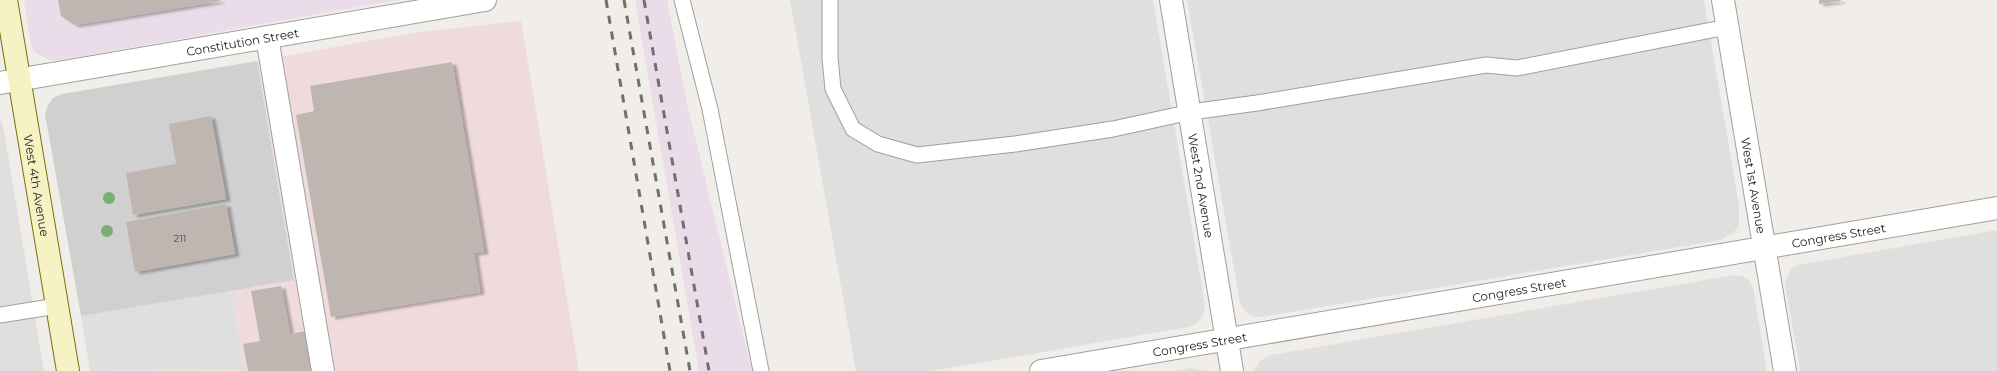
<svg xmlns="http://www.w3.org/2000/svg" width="1997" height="371" font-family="Montserrat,sans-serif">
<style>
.residential{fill:#e0dfdf}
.commercial{fill:#f0dbdc}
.industrial{fill:#eadce9}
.religious{fill:#d0d0d0}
.building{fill:#bfb6b2;filter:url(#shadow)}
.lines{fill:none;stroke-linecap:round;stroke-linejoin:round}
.lane-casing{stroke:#9f9f9f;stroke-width:17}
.street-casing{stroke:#9f9f9f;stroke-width:24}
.secondary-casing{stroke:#74720e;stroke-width:24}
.lane{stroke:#fff;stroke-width:15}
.street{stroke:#fff;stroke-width:22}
.secondary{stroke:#f6f2c3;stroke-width:22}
.rail{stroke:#707070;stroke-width:3;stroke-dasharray:8 8;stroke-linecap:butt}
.tree{fill:#7aaf74}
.labels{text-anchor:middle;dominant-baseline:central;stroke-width:4;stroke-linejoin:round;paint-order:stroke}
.number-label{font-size:10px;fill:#494746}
.street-label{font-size:12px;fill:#222;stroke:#fff}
</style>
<defs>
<filter id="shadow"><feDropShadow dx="4.5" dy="2.5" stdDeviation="1" flood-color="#0004"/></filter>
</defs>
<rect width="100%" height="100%" fill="#f1eee9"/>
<!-- residential -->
<g class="residential">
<polygon points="790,0 1153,0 1205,305 1203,316 1198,322 1189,327 931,371 856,371"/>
<polygon points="1187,0 1704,0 1739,206 1739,226 1734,232 1721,240 1261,317 1252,316 1245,311 1240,303"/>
<polygon points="0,118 4,130 44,371 0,371"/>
<polygon points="1997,230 1997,371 1800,371 1785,284 1791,269 1797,265"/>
<polygon points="1734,275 1743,276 1749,280 1753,288 1767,371 1254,371 1261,360 1271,355"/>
<polygon points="231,290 245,370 90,371 81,316"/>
<polygon points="1191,368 1208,371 1174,371"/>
</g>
<!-- commercial -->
<polygon class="commercial" points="521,21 579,371 236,371 245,369 231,290 294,279 257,61 412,33"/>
<!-- industrial -->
<g class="industrial">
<polygon points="24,0 398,0 60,60 49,60 34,52 31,45"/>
<polygon points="635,0 667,0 687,104 752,371 699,371"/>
</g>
<!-- religious -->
<polygon class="religious" points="257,61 294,280 81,316 45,114 48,105 53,98 62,94"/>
<!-- building -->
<g class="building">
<polygon points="58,0 220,0 220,1 75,25 61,16"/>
<polygon points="1819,0 1841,0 1841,1 1819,4"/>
<polygon points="452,62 484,252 474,253 480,292 331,317 296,115 314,111 310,86"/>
<polygon points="211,116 226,199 133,215 126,173 176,164 169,124"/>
<polygon points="226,204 235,254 135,272 126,222"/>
<polygon points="281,286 290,334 306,331 313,371 248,371 243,344 260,341 251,291"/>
</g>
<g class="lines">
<!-- lane casing -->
<g class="lane-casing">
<g id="lane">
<polyline points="682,0 710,109 761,371"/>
<polyline points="830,0 830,58 833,89 853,129 878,144 917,155 1015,144 1113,129 1191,112 1257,103 1486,65 1517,68 1727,27"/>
<polyline points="0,315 57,306"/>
</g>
</g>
<!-- street casing -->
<g class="street-casing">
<g id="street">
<path id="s1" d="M1171,0L1232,371"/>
<path id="s2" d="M1723,0L1785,371"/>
<polyline points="267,37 323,371"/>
<path id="s3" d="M0,83L485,0"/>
<path id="s4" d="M1041,371L1997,208"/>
</g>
</g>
<!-- secondary casing -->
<g class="secondary-casing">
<g id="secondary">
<path id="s5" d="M6,0L68,371"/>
</g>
</g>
<!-- lane -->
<use href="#lane" class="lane"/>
<!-- street -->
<use href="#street" class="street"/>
<!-- secondary -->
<use href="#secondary" class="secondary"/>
<!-- rail -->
<g class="rail">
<polyline points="606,0 670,371"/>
<polyline points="624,0 690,371"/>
<polyline points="644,0 709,371"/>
</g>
</g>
<!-- trees -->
<g class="tree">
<circle cx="109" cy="198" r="6"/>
<circle cx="107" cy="231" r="6"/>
</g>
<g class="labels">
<!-- number labels -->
<g class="number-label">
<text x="180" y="238">211</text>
</g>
<!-- street labels -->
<g class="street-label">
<text stroke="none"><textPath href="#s3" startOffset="246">Constitution Street</textPath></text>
<text stroke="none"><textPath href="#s1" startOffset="188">West 2nd Avenue</textPath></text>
<text stroke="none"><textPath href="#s2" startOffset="188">West 1st Avenue</textPath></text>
<text stroke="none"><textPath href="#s5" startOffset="188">West 4th Avenue</textPath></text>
<text stroke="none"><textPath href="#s4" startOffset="809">Congress Street</textPath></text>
<text stroke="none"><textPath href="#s4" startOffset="485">Congress Street</textPath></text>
<text stroke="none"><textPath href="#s4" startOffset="161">Congress Street</textPath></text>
</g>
</g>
</svg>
